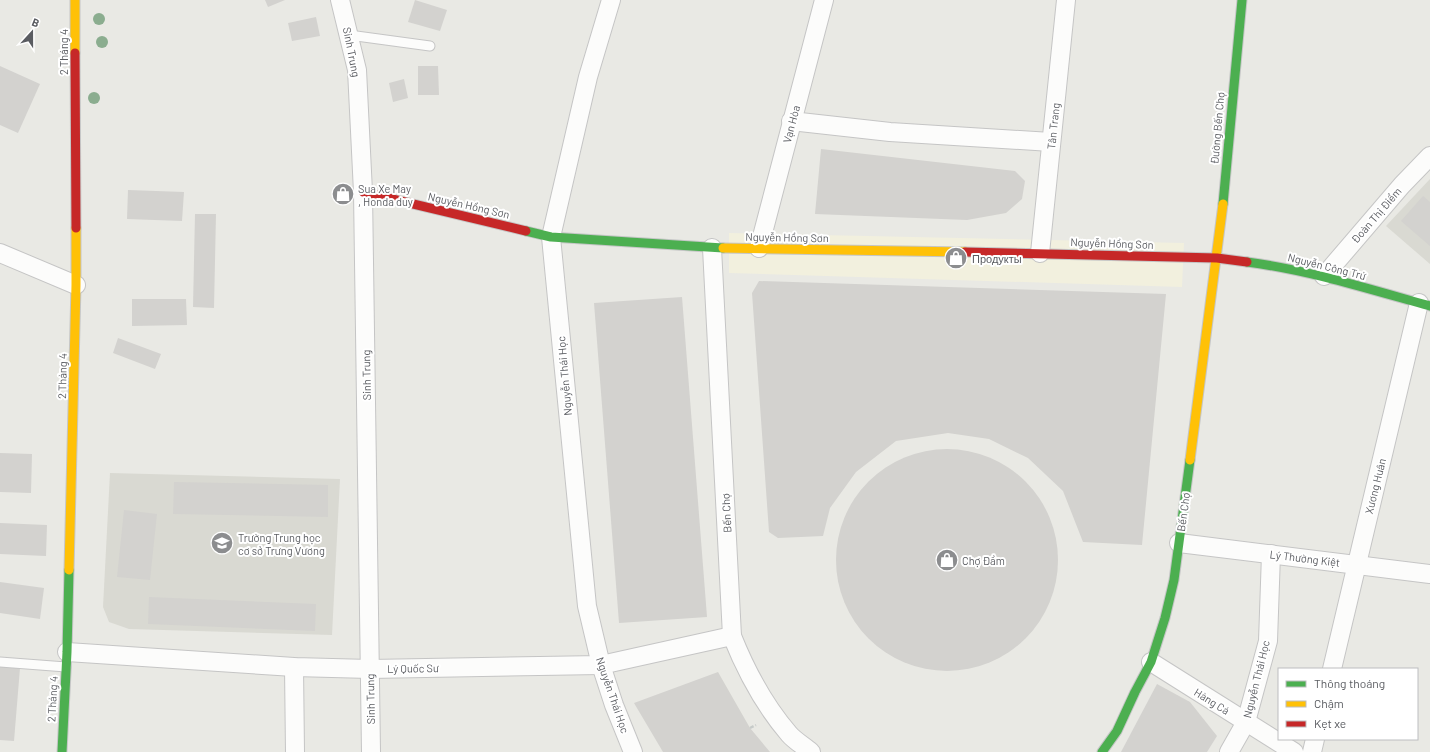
<svg xmlns="http://www.w3.org/2000/svg" width="1430" height="752" font-family="Barlow,sans-serif">
<style>
.commercial{fill:#f2f0de}
.education{fill:#d9d9d2}
.building{fill:#d3d2cf}
.lines{fill:none;stroke-linecap:round;stroke-linejoin:round}
.lane-casing{stroke:#c5c5c5;stroke-width:11}
.street-casing{stroke:#c5c5c5;stroke-width:20}
.fast-casing{stroke:#c5c6c6;stroke-width:11}
.slow-casing{stroke:#c5c6c6;stroke-width:11}
.jam-casing{stroke:#c5c6c6;stroke-width:11}
.path{stroke:#c7cbc9;stroke-width:2.5;stroke-dasharray:4 2;stroke-linecap:butt}
.lane{stroke:#fcfcfb;stroke-width:9}
.street{stroke:#fcfcfb;stroke-width:18}
.fast{stroke:#4caf50;stroke-width:9}
.slow{stroke:#ffc107;stroke-width:9}
.jam{stroke:#c62828;stroke-width:9}
.tree{fill:#8bad8f}
.labels{text-anchor:middle;dominant-baseline:central;stroke-width:4;stroke-linejoin:round;paint-order:stroke}
.street-label{font-size:11px;fill:#5a5c61;stroke:#fff}
.poi-label{font-size:11px;fill:#5a5c61;stroke:#fff;text-anchor:start}
</style>
<rect width="100%" height="100%" fill="#e9e9e4"/>
<!-- commercial -->
<polygon class="commercial" points="729,233 1184,243 1182,287 729,273"/>
<!-- education -->
<g class="education">
<polygon points="1430,179 1430,264 1386,226"/>
<polygon points="110,473 340,479 332,635 129,629 109,622 103,607"/>
</g>
<!-- building -->
<g class="building">
<polygon points="265,0 285,0 268,7"/>
<polygon points="415,0 447,10 440,31 408,22"/>
<polygon points="316,17 320,36 292,41 288,23"/>
<polygon points="0,66 40,84 18,133 0,125"/>
<polygon points="418,66 438,66 439,95 418,95"/>
<polygon points="404,79 408,98 393,102 389,83"/>
<polygon points="821,149 1015,171 1025,181 1022,199 1006,213 967,220 815,214"/>
<polygon points="128,190 184,192 182,221 127,219"/>
<polygon points="1423,196 1430,202 1430,246 1401,221"/>
<polygon points="195,214 216,214 214,308 193,307"/>
<polygon points="759,281 1166,294 1142,545 1083,542 1063,491 1028,458 989,439 948,433 896,441 856,472 830,508 823,536 778,538 769,532 752,293"/>
<polygon points="682,297 707,617 619,623 594,303"/>
<polygon points="132,299 186,299 187,325 132,326"/>
<polygon points="118,338 161,354 155,369 113,353"/>
<circle cx="947" cy="560" r="111"/>
<polygon points="0,453 32,454 31,493 0,492"/>
<polygon points="174,482 328,485 328,517 173,514"/>
<polygon points="124,510 157,514 150,580 117,577"/>
<polygon points="0,523 47,525 46,556 0,554"/>
<polygon points="0,582 44,588 40,619 0,613"/>
<polygon points="149,597 316,604 315,631 148,624"/>
<polygon points="0,666 20,668 14,741 0,740"/>
<polygon points="718,672 750,728 770,752 663,752 634,703"/>
<polygon points="1157,684 1190,702 1217,736 1207,752 1121,752"/>
</g>
<g class="lines">
<!-- lane casing -->
<g class="lane-casing">
<g id="lane">
<polyline points="349,35 430,46"/>
<polyline points="0,662 66,667"/>
</g>
</g>
<!-- street casing -->
<g class="street-casing">
<g id="street">
<polyline points="340,0 357,70 363,192 371,752"/>
<polyline points="611,0 588,77 551,237 587,606 601,665 614,705 633,752"/>
<polyline points="791,121 890,132 1051,142"/>
<path d="M712,248L732,636C746,671 764,705 789,734C795,741 804,746 811,752"/>
<polyline points="759,248 824,0"/>
<polyline points="0,253 76,285"/>
<polyline points="1040,253 1066,0"/>
<polyline points="1324,276 1402,185 1430,156"/>
<polyline points="1179,543 1430,574"/>
<polyline points="67,652 294,667 370,669 601,665 732,636"/>
<polyline points="1151,662 1294,752"/>
<polyline points="294,667 295,752"/>
<polyline points="1332,669 1419,303"/>
<polyline points="1229,752 1246,722 1268,641 1271,554"/>
<polyline points="1312,752 1315,739"/>
</g>
</g>
<!-- fast casing -->
<g class="fast-casing">
<g id="fast">
<polyline points="1223,204 1242,0"/>
<polyline points="526,231 551,237 723,248"/>
<path d="M1247,262C1309,270 1369,289 1430,306"/>
<polyline points="62,752 67,652 69,570"/>
<polyline points="1102,752 1117,731 1135,692 1151,662 1165,618 1174,580 1190,460"/>
</g>
</g>
<!-- slow casing -->
<g class="slow-casing">
<g id="slow">
<polyline points="75,0 75,53"/>
<polyline points="723,248 965,252"/>
<polyline points="1190,460 1223,204"/>
<polyline points="69,570 76,285 76,228"/>
</g>
</g>
<!-- jam casing -->
<g class="jam-casing">
<g id="jam">
<polyline points="75,53 76,228"/>
<polyline points="363,192 526,231"/>
<polyline points="965,252 1217,258 1247,262"/>
</g>
</g>
<!-- path -->
<polyline class="path" points="750,728 756,725"/>
<!-- lane -->
<use href="#lane" class="lane"/>
<!-- street -->
<use href="#street" class="street"/>
<!-- fast -->
<use href="#fast" class="fast"/>
<!-- slow -->
<use href="#slow" class="slow"/>
<!-- jam -->
<use href="#jam" class="jam"/>
</g>
<!-- trees -->
<g class="tree">
<circle cx="99" cy="19" r="6"/>
<circle cx="102" cy="42" r="6"/>
<circle cx="94" cy="98" r="6"/>
</g>
<!-- icons -->
<defs>
<g id="shop-disc" transform="scale(1.15)"><circle r="9.5" fill="#8c8d8f" stroke="#fff"/><path d="M-5-2.5h2.3a2.7 3.5 0 0 1 5.4 0H5L5.5 6h-11ZM-1.5-2.5h3a1.5 2.3 0 0 0-3 0Z" fill="#fff"/></g>
<g id="school-disc" transform="scale(1.15)"><circle r="9.5" fill="#8c8d8f" stroke="#fff"/><path d="M0-5L7-2L0 1L-7-2ZM-4 1L0 2.5L4 1V4Q0 6-4 4Z" fill="#fff"/></g>
</defs>
<g fill-rule="evenodd">
<use href="#shop-disc" x="343" y="194"/>
<use href="#shop-disc" x="956" y="258"/>
<use href="#school-disc" x="222" y="543"/>
<use href="#shop-disc" x="947" y="560"/>
</g>
<g class="labels">
<!-- street labels -->
<g class="street-label">
<text transform="translate(63 52) rotate(-90)">2 Tháng 4</text>
<text transform="translate(352 52) rotate(79)">Sinh Trung</text>
<text transform="translate(791 124) rotate(-75)">Vạn Hòa</text>
<text transform="translate(1053 126) rotate(-84)">Tân Trang</text>
<text transform="translate(1217 128) rotate(-85)">Đường Bến Chợ</text>
<text transform="translate(469 205) rotate(13)">Nguyễn Hồng Sơn</text>
<text transform="translate(1376 215) rotate(-49)">Đoàn Thị Điểm</text>
<text transform="translate(787 237) rotate(1)">Nguyễn Hồng Sơn</text>
<text transform="translate(1112 243) rotate(2)">Nguyễn Hồng Sơn</text>
<text transform="translate(1327 266) rotate(14)">Nguyễn Công Trứ</text>
<text transform="translate(366 375) rotate(-91)">Sinh Trung</text>
<text transform="translate(62 376) rotate(-89)">2 Tháng 4</text>
<text transform="translate(564 376) rotate(-95)">Nguyễn Thái Học</text>
<text transform="translate(1375 486) rotate(-76)">Xương Huân</text>
<text transform="translate(1183 512) rotate(-82)">Bến Chợ</text>
<text transform="translate(726 513) rotate(-93)">Bến Chợ</text>
<text transform="translate(1305 558) rotate(7)">Lý Thường Kiệt</text>
<text transform="translate(413 668) rotate(-1)">Lý Quốc Sư</text>
<text transform="translate(1256 679) rotate(-76)">Nguyễn Thái Học</text>
<text transform="translate(613 695) rotate(71)">Nguyễn Thái Học</text>
<text transform="translate(52 699) rotate(-87)">2 Tháng 4</text>
<text transform="translate(370 699) rotate(-91)">Sinh Trung</text>
<text transform="translate(1212 701) rotate(32)">Hàng Cá</text>
</g>
<!-- poi labels -->
<g class="poi-label">
<text x="358" y="188">Sua Xe May<tspan x="358" dy="13">, Honda duy</tspan></text>
<text x="972" y="258">Продукты</text>
<text x="238" y="537">Trường Trung học<tspan x="238" dy="13">cơ sở Trưng Vương</tspan></text>
<text x="962" y="560">Chợ Đầm</text>
</g>
</g>
<!-- legend -->
<rect x="1278" y="668" width="140" height="72" fill="#ffffff" stroke="#bdbec0"/>
<rect x="1286" y="681" width="20" height="6" fill="#4caf50" stroke="#bdbec0"/>
<text x="1314" y="688" font-size="12" fill="#5a5c61">Thông thoáng</text>
<rect x="1286" y="701" width="20" height="6" fill="#ffc107" stroke="#bdbec0"/>
<text x="1314" y="708" font-size="12" fill="#5a5c61">Chậm</text>
<rect x="1286" y="721" width="20" height="6" fill="#c62828" stroke="#bdbec0"/>
<text x="1314" y="728" font-size="12" fill="#5a5c61">Kẹt xe</text>
<!-- north arrow -->
<g transform="translate(32 32) rotate(21)" stroke="#ffffff" stroke-width="3" paint-order="stroke">
<path d="M0-3L7 15L0 10L-7 15Z" fill="#5a5c61"/>
<text y="-6" font-size="11" font-weight="bold" text-anchor="middle" fill="#5a5c61">B</text>
</g>
</svg>
